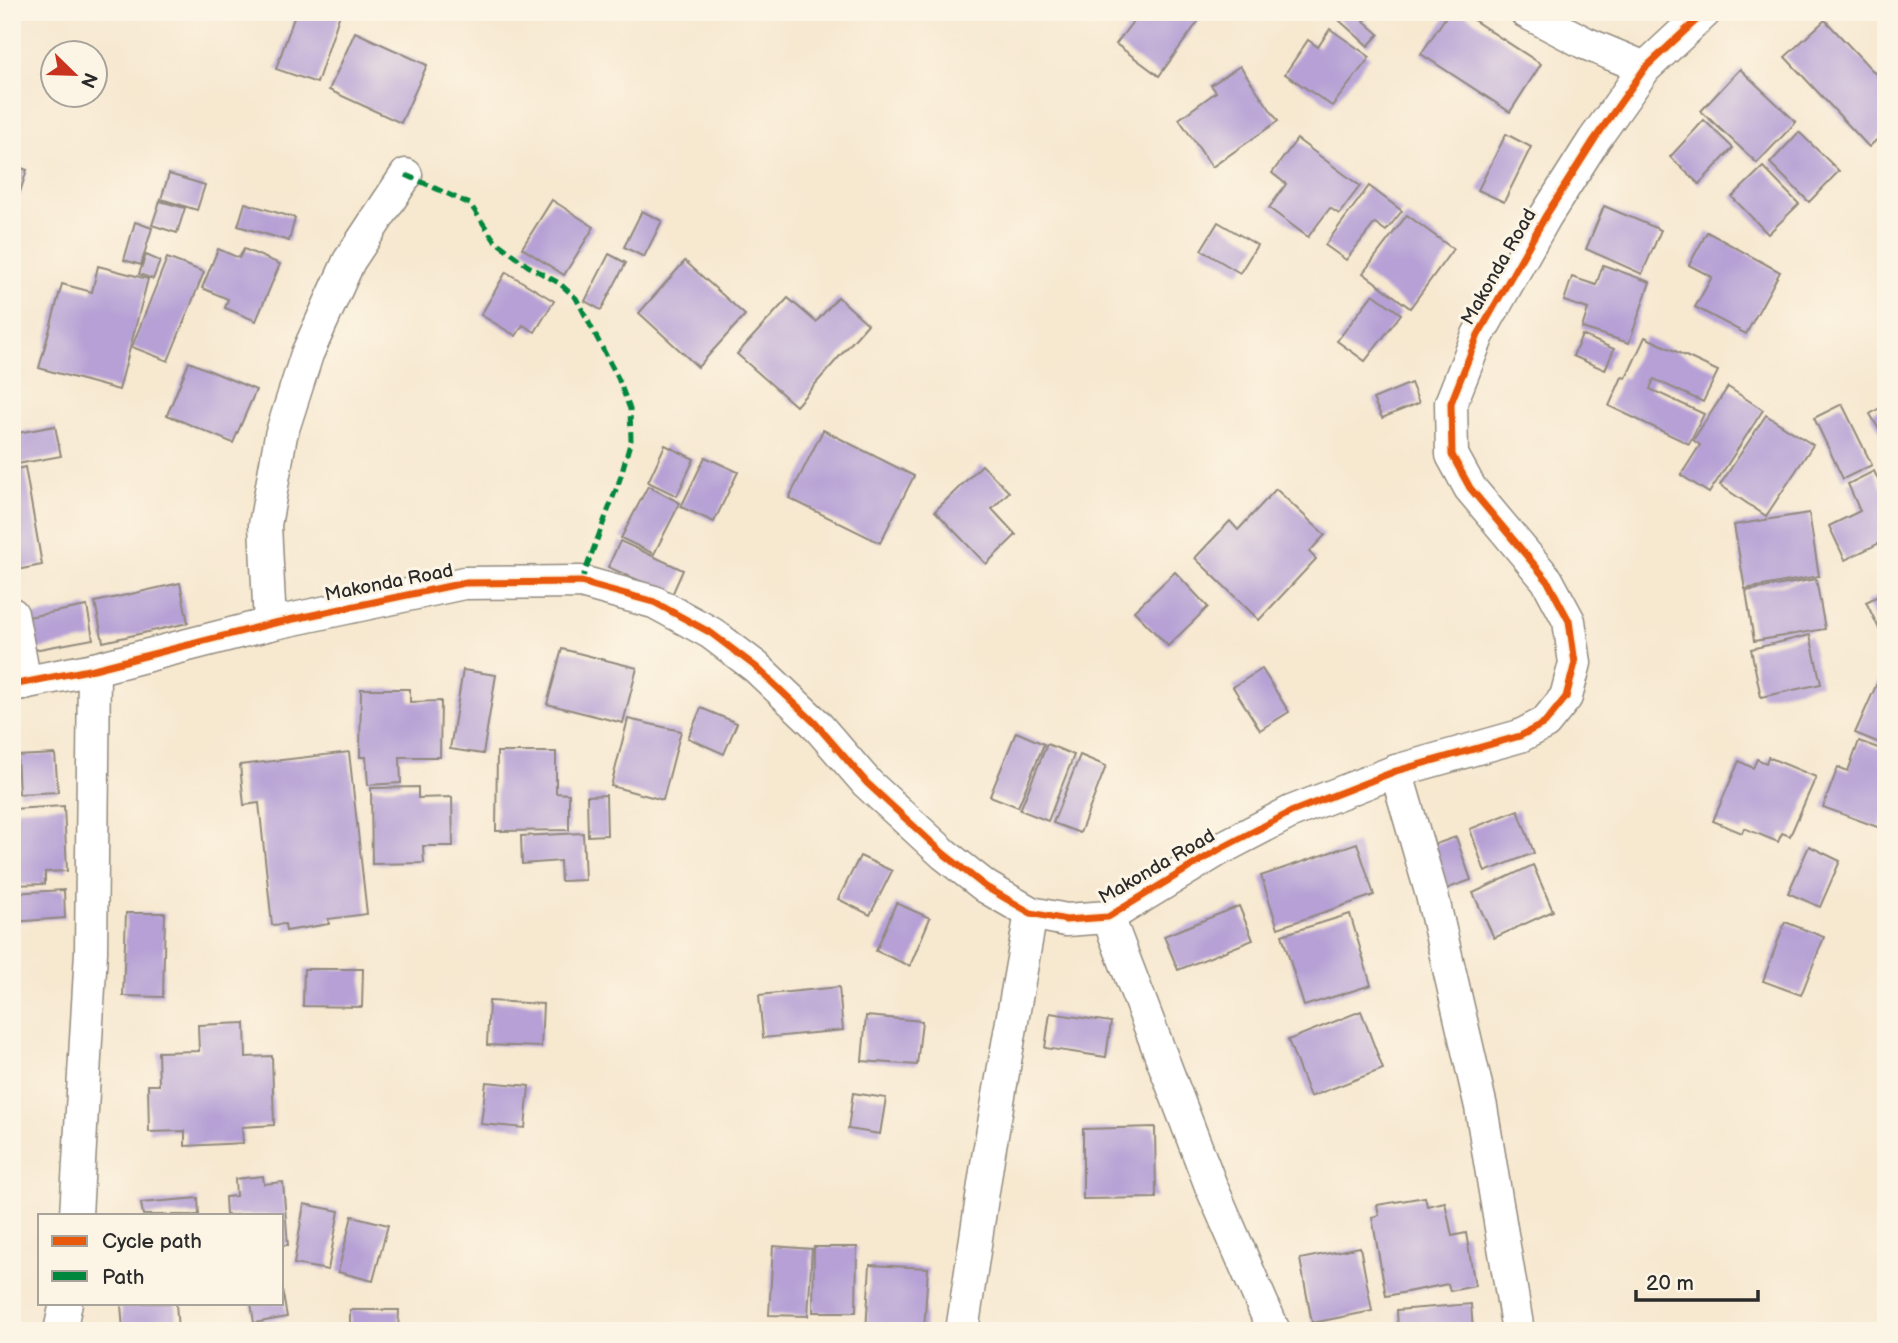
<svg xmlns="http://www.w3.org/2000/svg" width="1898" height="1343" font-family="'Balsamiq Sans',sans-serif">
<style>
.building{fill:#b6a0d5}
.lines{fill:none;stroke-linecap:round;stroke-linejoin:round}
.street-casing{stroke:#918a7e;stroke-width:35}
.street{stroke:#fff;stroke-width:32}
.quiet{stroke:#00873e;stroke-width:5;stroke-dasharray:10 5;stroke-linecap:butt}
.cycleway-casing{stroke:#fcf5e5;stroke-width:11}
.cycleway{stroke:#e8590c;stroke-width:7}
.labels{text-anchor:middle;dominant-baseline:central;stroke-width:6;stroke-linejoin:round;paint-order:stroke}
.street-label{font-size:19px;fill:#2b2b2b;stroke:#fcf5e5}
</style>
<rect width="100%" height="100%" fill="#fcf5e5"/>
<filter id="ink" filterUnits="userSpaceOnUse"><feTurbulence type="fractalNoise" baseFrequency=".0143" numOctaves="2"/><feDisplacementMap in="SourceGraphic" scale="14" xChannelSelector="R" yChannelSelector="G"/><feConvolveMatrix kernelMatrix="1 2 1 2 8 2 1 2 1" color-interpolation-filters="sRGB"/></filter>
<filter id="wash" filterUnits="userSpaceOnUse"><feTurbulence type="fractalNoise" baseFrequency=".00686" numOctaves="4" result="noise"/><feDisplacementMap in="SourceGraphic" scale="28" xChannelSelector="R" yChannelSelector="G"/><feGaussianBlur stdDeviation="1.57" result="paint"/><feColorMatrix in="noise" values="0 0 0 0 0 0 0 0 0 0 0 0 0 0 0 0 0 1.4 0 .05"/><feComposite in="paint" operator="in"/></filter>
<g filter="url(#wash)">
<rect width="100%" height="100%" fill="#f7e8d0"/>
<g id="blocks">
<!-- building -->
<g class="building">
<polygon points="296,12 340,14 317,83 276,69"/>
<polygon points="1140,12 1205,12 1159,76 1116,44"/>
<polygon points="1330,12 1372,12 1364,21 1379,34 1368,46"/>
<polygon points="1449,12 1461,12 1541,64 1510,112 1421,54"/>
<polygon points="1825,20 1886,85 1886,131 1869,147 1785,57"/>
<polygon points="1330,29 1370,57 1332,106 1285,74 1308,40 1318,47"/>
<polygon points="355,32 427,65 401,123 329,90"/>
<polygon points="1240,66 1278,121 1212,167 1179,119 1216,92 1211,85"/>
<polygon points="1740,69 1796,122 1757,163 1701,111"/>
<polygon points="1704,120 1733,148 1699,184 1670,157"/>
<polygon points="1799,132 1839,171 1809,202 1770,163"/>
<polygon points="1506,134 1531,147 1504,202 1478,190"/>
<polygon points="1297,139 1360,186 1339,214 1330,208 1308,237 1269,208 1286,184 1272,173"/>
<polygon points="12,165 27,170 13,214 12,214"/>
<polygon points="1763,167 1799,204 1768,234 1732,197"/>
<polygon points="169,174 205,185 197,210 161,199"/>
<polygon points="1369,186 1402,211 1386,231 1375,223 1346,260 1325,245"/>
<polygon points="552,200 594,227 564,275 522,248"/>
<polygon points="160,201 185,208 177,233 152,225"/>
<polygon points="245,203 295,218 289,241 238,226"/>
<polygon points="1604,206 1661,230 1642,274 1586,249"/>
<polygon points="642,211 662,221 644,257 624,247"/>
<polygon points="1407,215 1453,249 1410,308 1363,273"/>
<polygon points="135,222 152,228 141,265 124,260"/>
<polygon points="1218,222 1257,245 1240,273 1201,250"/>
<polygon points="1707,232 1780,272 1746,334 1695,307 1712,277 1689,265"/>
<polygon points="218,249 239,258 244,249 280,264 256,321 225,308 228,299 202,288"/>
<polygon points="609,254 626,263 601,310 585,301"/>
<polygon points="146,255 160,261 153,279 139,274"/>
<polygon points="167,258 204,272 168,361 132,347"/>
<polygon points="685,261 745,315 698,367 639,313"/>
<polygon points="1603,265 1650,282 1629,343 1582,328 1588,309 1564,301 1572,277 1596,285"/>
<polygon points="98,266 148,279 119,390 39,368 62,284 92,292"/>
<polygon points="506,272 554,301 535,332 523,325 516,336 481,315"/>
<polygon points="1373,294 1401,314 1365,361 1337,341"/>
<polygon points="838,297 868,324 796,406 737,354 788,298 816,322"/>
<polygon points="1582,335 1614,349 1605,370 1573,356"/>
<polygon points="1645,337 1718,371 1703,402 1654,379 1650,389 1704,414 1689,444 1609,406 1622,377 1626,378"/>
<polygon points="189,362 256,390 233,443 167,415"/>
<polygon points="1411,383 1419,403 1382,418 1373,399"/>
<polygon points="1728,387 1763,410 1709,493 1681,475 1700,445 1693,440"/>
<polygon points="1842,404 1872,465 1843,479 1814,418"/>
<polygon points="1886,404 1886,441 1870,414"/>
<polygon points="1766,415 1813,445 1766,516 1720,485"/>
<polygon points="55,426 61,456 12,465 12,434"/>
<polygon points="823,430 914,476 880,543 789,498"/>
<polygon points="665,445 694,459 677,496 648,482"/>
<polygon points="705,457 738,472 714,522 681,507"/>
<polygon points="982,465 1009,492 992,509 1016,535 986,564 935,511"/>
<polygon points="25,467 42,565 12,571 12,470"/>
<polygon points="1874,471 1886,496 1886,540 1845,560 1829,526 1860,511 1848,484"/>
<polygon points="648,486 680,503 654,554 621,538"/>
<polygon points="1276,489 1325,535 1309,552 1316,559 1259,620 1195,558 1230,521 1238,530"/>
<polygon points="1809,513 1819,576 1745,589 1734,525"/>
<polygon points="620,541 683,570 672,595 608,567"/>
<polygon points="1175,572 1208,607 1168,646 1134,611"/>
<polygon points="1816,579 1825,629 1754,641 1746,591"/>
<polygon points="180,583 188,623 103,642 95,602"/>
<polygon points="1886,592 1886,643 1866,602"/>
<polygon points="87,606 93,639 23,652 17,619"/>
<polygon points="1810,635 1821,684 1761,697 1751,649"/>
<polygon points="562,649 637,668 623,723 547,704"/>
<polygon points="1262,669 1289,712 1260,730 1233,687"/>
<polygon points="463,670 496,675 483,754 450,749"/>
<polygon points="1882,672 1886,674 1886,738 1882,744 1855,733"/>
<polygon points="361,689 410,689 410,702 441,701 440,757 400,757 401,783 368,785 366,757 360,757"/>
<polygon points="701,708 737,723 724,754 688,738"/>
<polygon points="628,719 681,731 663,800 611,786"/>
<polygon points="1016,732 1044,744 1018,807 990,796"/>
<polygon points="1859,741 1886,751 1886,812 1880,828 1823,807 1838,767 1848,771"/>
<polygon points="1047,744 1074,755 1048,821 1020,810"/>
<polygon points="349,752 367,914 328,919 329,924 286,931 285,924 272,925 259,803 244,805 240,765"/>
<polygon points="497,752 556,752 556,793 569,794 569,830 496,831"/>
<polygon points="55,754 58,792 19,794 17,756"/>
<polygon points="1080,755 1106,766 1080,833 1053,823"/>
<polygon points="1768,757 1816,777 1790,836 1782,833 1778,842 1744,828 1742,833 1713,821 1739,761 1753,768 1757,759 1766,763"/>
<polygon points="418,787 418,798 452,797 453,846 423,846 424,863 372,864 371,788"/>
<polygon points="606,795 607,835 588,836 587,796"/>
<polygon points="64,806 67,871 45,872 45,884 12,885 12,809"/>
<polygon points="1518,810 1534,853 1485,872 1470,829"/>
<polygon points="583,833 585,880 561,881 560,861 522,864 521,836"/>
<polygon points="1456,837 1471,880 1443,890 1427,847"/>
<polygon points="1357,843 1374,895 1278,928 1261,876"/>
<polygon points="1809,846 1840,861 1820,907 1788,893"/>
<polygon points="860,856 892,871 870,915 838,899"/>
<polygon points="1533,865 1553,911 1494,938 1473,893"/>
<polygon points="64,890 65,918 12,922 12,893"/>
<polygon points="896,903 930,918 910,966 876,951"/>
<polygon points="1239,906 1253,940 1178,970 1164,936"/>
<polygon points="126,913 165,913 163,997 123,996"/>
<polygon points="1350,914 1371,985 1304,1006 1282,935"/>
<polygon points="1785,922 1824,937 1801,995 1763,981"/>
<polygon points="304,969 363,969 362,1007 303,1006"/>
<polygon points="839,987 843,1030 763,1038 759,995"/>
<polygon points="489,1001 543,1004 541,1047 487,1045"/>
<polygon points="1361,1011 1383,1069 1310,1097 1288,1040"/>
<polygon points="1050,1013 1111,1022 1106,1057 1045,1048"/>
<polygon points="866,1016 922,1021 917,1065 862,1061"/>
<polygon points="245,1023 246,1057 272,1056 274,1125 242,1127 243,1143 185,1146 185,1131 149,1132 148,1085 159,1085 158,1052 199,1051 198,1025"/>
<polygon points="486,1082 529,1086 525,1128 481,1124"/>
<polygon points="853,1093 886,1098 880,1134 848,1129"/>
<polygon points="1155,1127 1156,1198 1083,1199 1083,1129"/>
<polygon points="263,1176 264,1184 283,1182 288,1245 282,1245 282,1215 226,1215 225,1197 236,1196 235,1179"/>
<polygon points="1425,1197 1427,1206 1445,1202 1452,1236 1466,1233 1475,1286 1450,1291 1448,1284 1386,1296 1372,1217 1379,1215 1377,1205"/>
<polygon points="198,1198 199,1215 143,1215 141,1203"/>
<polygon points="304,1204 339,1211 328,1270 294,1264"/>
<polygon points="352,1216 388,1225 373,1281 338,1272"/>
<polygon points="773,1246 812,1249 808,1316 769,1315"/>
<polygon points="814,1247 857,1247 856,1312 813,1312"/>
<polygon points="1360,1247 1372,1311 1312,1323 1300,1259"/>
<polygon points="870,1265 928,1268 924,1331 866,1331"/>
<polygon points="282,1289 287,1317 254,1323 251,1303 282,1303"/>
<polygon points="140,1303 176,1303 178,1331 123,1331 121,1304"/>
<polygon points="1471,1304 1473,1331 1398,1331 1397,1310"/>
<polygon points="350,1310 399,1310 398,1331 350,1331"/>
</g>
</g>
</g>
<g filter="url(#ink)">
<use href="#blocks" fill-opacity="0" stroke="#918a7e" stroke-width="2"/>
<g class="lines">
<!-- street casing -->
<g class="street-casing">
<g id="street">
<polyline points="1526,12 1585,43 1645,68"/>
<polyline points="12,614 25,683"/>
<polyline points="270,624 265,525 281,435 307,354 349,261 406,175"/>
<polyline points="12,685 94,669 270,624 464,583 581,582 654,602 711,633 756,667 815,723 867,783 944,854 986,887 1031,913 1066,920 1108,917 1218,850 1291,812 1396,771 1520,736 1545,723 1566,697 1575,663 1569,621 1547,580 1470,488 1452,455 1451,403 1478,335 1545,217 1594,140 1645,68 1705,12"/>
<polyline points="1396,771 1432,895 1481,1107 1518,1331"/>
<polyline points="1108,917 1211,1186 1274,1331"/>
<polyline points="76,1215 91,952 94,669"/>
<polyline points="60,1331 66,1303"/>
<polyline points="962,1331 988,1158 1031,913"/>
</g>
</g>
<!-- street -->
<use href="#street" class="street"/>
<!-- quiet -->
<polyline class="quiet" points="406,175 470,204 495,241 528,266 559,283 576,298 618,378 630,409 631,440 620,479 581,582"/>
<!-- cycleway casing -->
<g class="cycleway-casing">
<polyline id="cycleway" points="12,685 94,669 270,624 464,583 581,582 654,602 711,633 756,667 815,723 867,783 944,854 986,887 1031,913 1066,920 1108,917 1218,850 1291,812 1396,771 1520,736 1545,723 1566,697 1575,663 1569,621 1547,580 1470,488 1452,455 1451,403 1478,335 1545,217 1594,140 1645,68 1705,12"/>
</g>
<!-- cycleway -->
<use href="#cycleway" class="cycleway"/>
</g>
</g>
<g class="labels">
<!-- street labels -->
<g class="street-label">
<text transform="translate(1499 267) rotate(-60)">Makonda Road</text>
<text transform="translate(389 583) rotate(-11)">Makonda Road</text>
<text transform="translate(1157 867) rotate(-30)">Makonda Road</text>
</g>
</g>
<!-- margin -->
<rect width="1898" height="1343" fill="none" stroke="#fcf5e5" stroke-width="42"/>
<!-- legend -->
<rect x="38" y="1214" width="245" height="91" fill="#fcf5e5" stroke="#a8a49b" stroke-width="2"/>
<rect x="52" y="1236" width="35" height="10" fill="#e8590c" stroke="#a8a49b" stroke-width="2"/>
<text x="102" y="1248" font-size="21" fill="#2b2b2b">Cycle path</text>
<rect x="52" y="1271" width="35" height="10" fill="#00873e" stroke="#a8a49b" stroke-width="2"/>
<text x="102" y="1284" font-size="21" fill="#2b2b2b">Path</text>
<!-- north arrow -->
<g transform="translate(74 74) rotate(113)"><circle r="33" fill="#fcf5e5" stroke="#a8a49b" stroke-width="2"/>
<path d="M0-5L12 26L0 18L-12 26Z" fill="#c8321e"/>
<text y="-10" font-size="19" font-weight="bold" text-anchor="middle" fill="#2b2b2b">N</text>
</g>
<!-- scale -->
<path d="M1636 1290v10h122v-10" fill="none" stroke="#2b2b2b" stroke-width="3.5"/>
<text x="1646" y="1290" font-size="21" fill="#2b2b2b" stroke="#fcf5e5" stroke-width="5" paint-order="stroke">20 m</text>
</svg>
